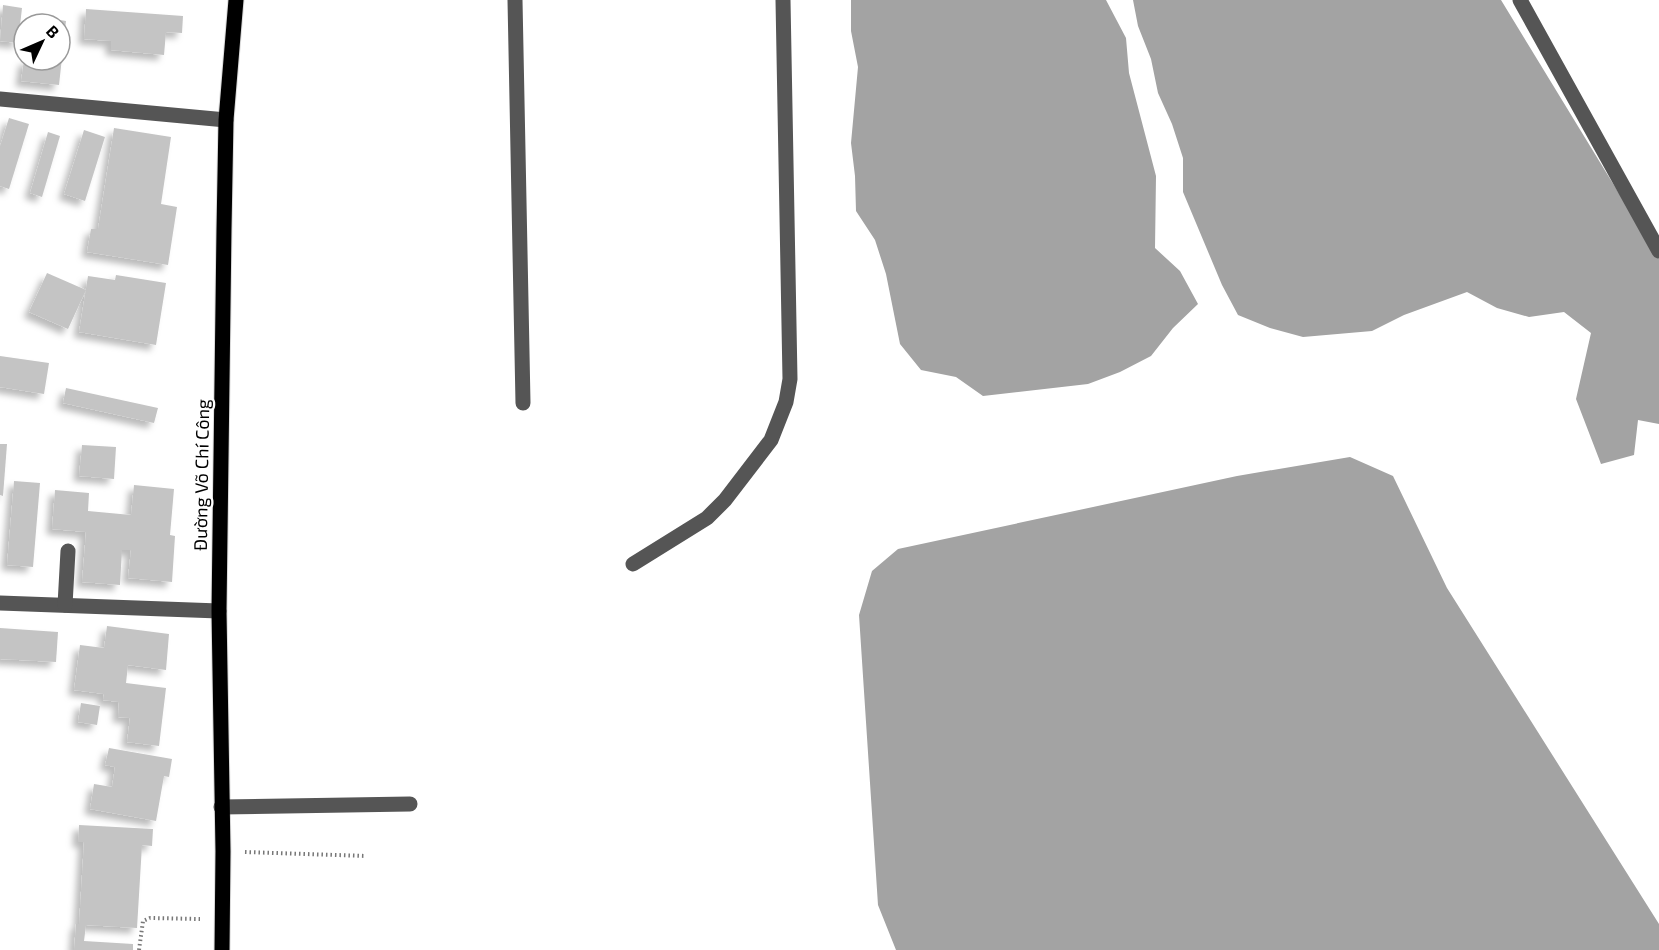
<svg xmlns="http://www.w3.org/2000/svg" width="1659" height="950" font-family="'Exo 2',sans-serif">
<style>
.water{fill:#a3a3a3}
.building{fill:#c4c4c4;filter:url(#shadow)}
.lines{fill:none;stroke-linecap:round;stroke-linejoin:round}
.major-casing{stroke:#dbdbdb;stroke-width:17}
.path{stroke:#777;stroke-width:4;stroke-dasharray:1.5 3;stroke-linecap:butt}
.minor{stroke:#555;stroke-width:15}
.major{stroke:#000;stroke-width:15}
.labels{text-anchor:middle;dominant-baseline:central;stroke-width:4.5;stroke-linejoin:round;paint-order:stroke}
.street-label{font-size:18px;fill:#000;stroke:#fff}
</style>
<defs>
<filter id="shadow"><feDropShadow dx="-5.5" dy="5.5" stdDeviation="3" flood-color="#0004"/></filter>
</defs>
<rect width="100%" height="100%" fill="#fff"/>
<!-- water -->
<g class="water">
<polygon points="851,0 1106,0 1126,38 1129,73 1156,176 1155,248 1180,271 1198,304 1173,328 1151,356 1120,372 1088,384 983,396 956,377 921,370 900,344 886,274 875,240 856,211 855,176 851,143 858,67 851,31"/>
<polygon points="1133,0 1501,0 1659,259 1659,424 1638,420 1634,455 1601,464 1576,399 1591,333 1564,312 1529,317 1497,308 1467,292 1404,315 1372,331 1303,337 1270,328 1238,315 1222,285 1183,192 1183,158 1172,124 1158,93 1151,59 1138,26"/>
<polygon points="1350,457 1393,476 1447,588 1659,924 1659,950 896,950 878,905 859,615 872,571 898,549 1237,476"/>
</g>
<!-- building -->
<g class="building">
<polygon points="3,5 22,8 18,43 0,41"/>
<polygon points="86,9 183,16 182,33 166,32 164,55 111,50 111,41 84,39"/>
<polygon points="54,19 66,21 59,85 21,81 24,60 60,60 60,24 53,24"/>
<polygon points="9,118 29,124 9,189 0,186 0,146"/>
<polygon points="114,128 171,137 161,204 177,207 168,265 87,252 91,229 98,229"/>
<polygon points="84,130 105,137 85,201 64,194"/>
<polygon points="48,132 60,136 42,197 30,193"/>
<polygon points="47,273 86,290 68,329 29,312"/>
<polygon points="116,275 166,283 156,345 79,332 88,276 115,280"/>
<polygon points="0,356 49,363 44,394 0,387"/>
<polygon points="66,388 158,408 154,423 63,403"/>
<polygon points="0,444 7,444 3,496 0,495"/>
<polygon points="82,445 116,447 114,479 79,476"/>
<polygon points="14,481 40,483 33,567 7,565"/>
<polygon points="134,485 174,489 170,535 175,536 172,582 128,578 131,550 122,550 120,585 82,582 86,532 52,529 55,490 89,493 88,511 131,515"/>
<polygon points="107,626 169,634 166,670 128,665 126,683 166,688 159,746 127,742 130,718 118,717 119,702 103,700 104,694 74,690 80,645 104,648"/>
<polygon points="0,628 58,632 56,662 0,659"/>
<polygon points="81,703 100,706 97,725 78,722"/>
<polygon points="109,748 172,759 169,777 164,776 156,821 90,809 94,784 112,787 115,767 105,765"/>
<polygon points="79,825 153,829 152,846 142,845 137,928 86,925 84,941 133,944 133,950 74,950 76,924 79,924 84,842 78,842"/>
</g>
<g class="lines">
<!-- major casing -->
<g class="major-casing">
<polyline id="major" points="222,950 223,851 219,611 224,229 226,120 236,0"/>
</g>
<!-- path -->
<g class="path">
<polyline points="245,852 366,856"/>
<polyline points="139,950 143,921 150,918 200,919"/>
</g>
<!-- minor -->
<g class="minor">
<polyline points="515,0 523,403"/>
<polyline points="1520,0 1659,251"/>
<polyline points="0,99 226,120"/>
<polyline points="633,564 707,518 725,500 771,440 786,402 790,379 783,0"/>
<polyline points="0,603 219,611"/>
<polyline points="65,605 68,551"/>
<polyline points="221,807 410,804"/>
</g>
<!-- major -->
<use href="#major" class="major"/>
</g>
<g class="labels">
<!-- street labels -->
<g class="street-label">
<text transform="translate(201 475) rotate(-89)">Đường Võ Chí Công</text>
</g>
</g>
<!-- north arrow -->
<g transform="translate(42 42) rotate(46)"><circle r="28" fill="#ffffff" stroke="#999999" stroke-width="1.5"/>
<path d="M0-4.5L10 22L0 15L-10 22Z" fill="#000000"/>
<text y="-9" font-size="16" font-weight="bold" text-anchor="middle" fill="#000000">B</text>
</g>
</svg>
